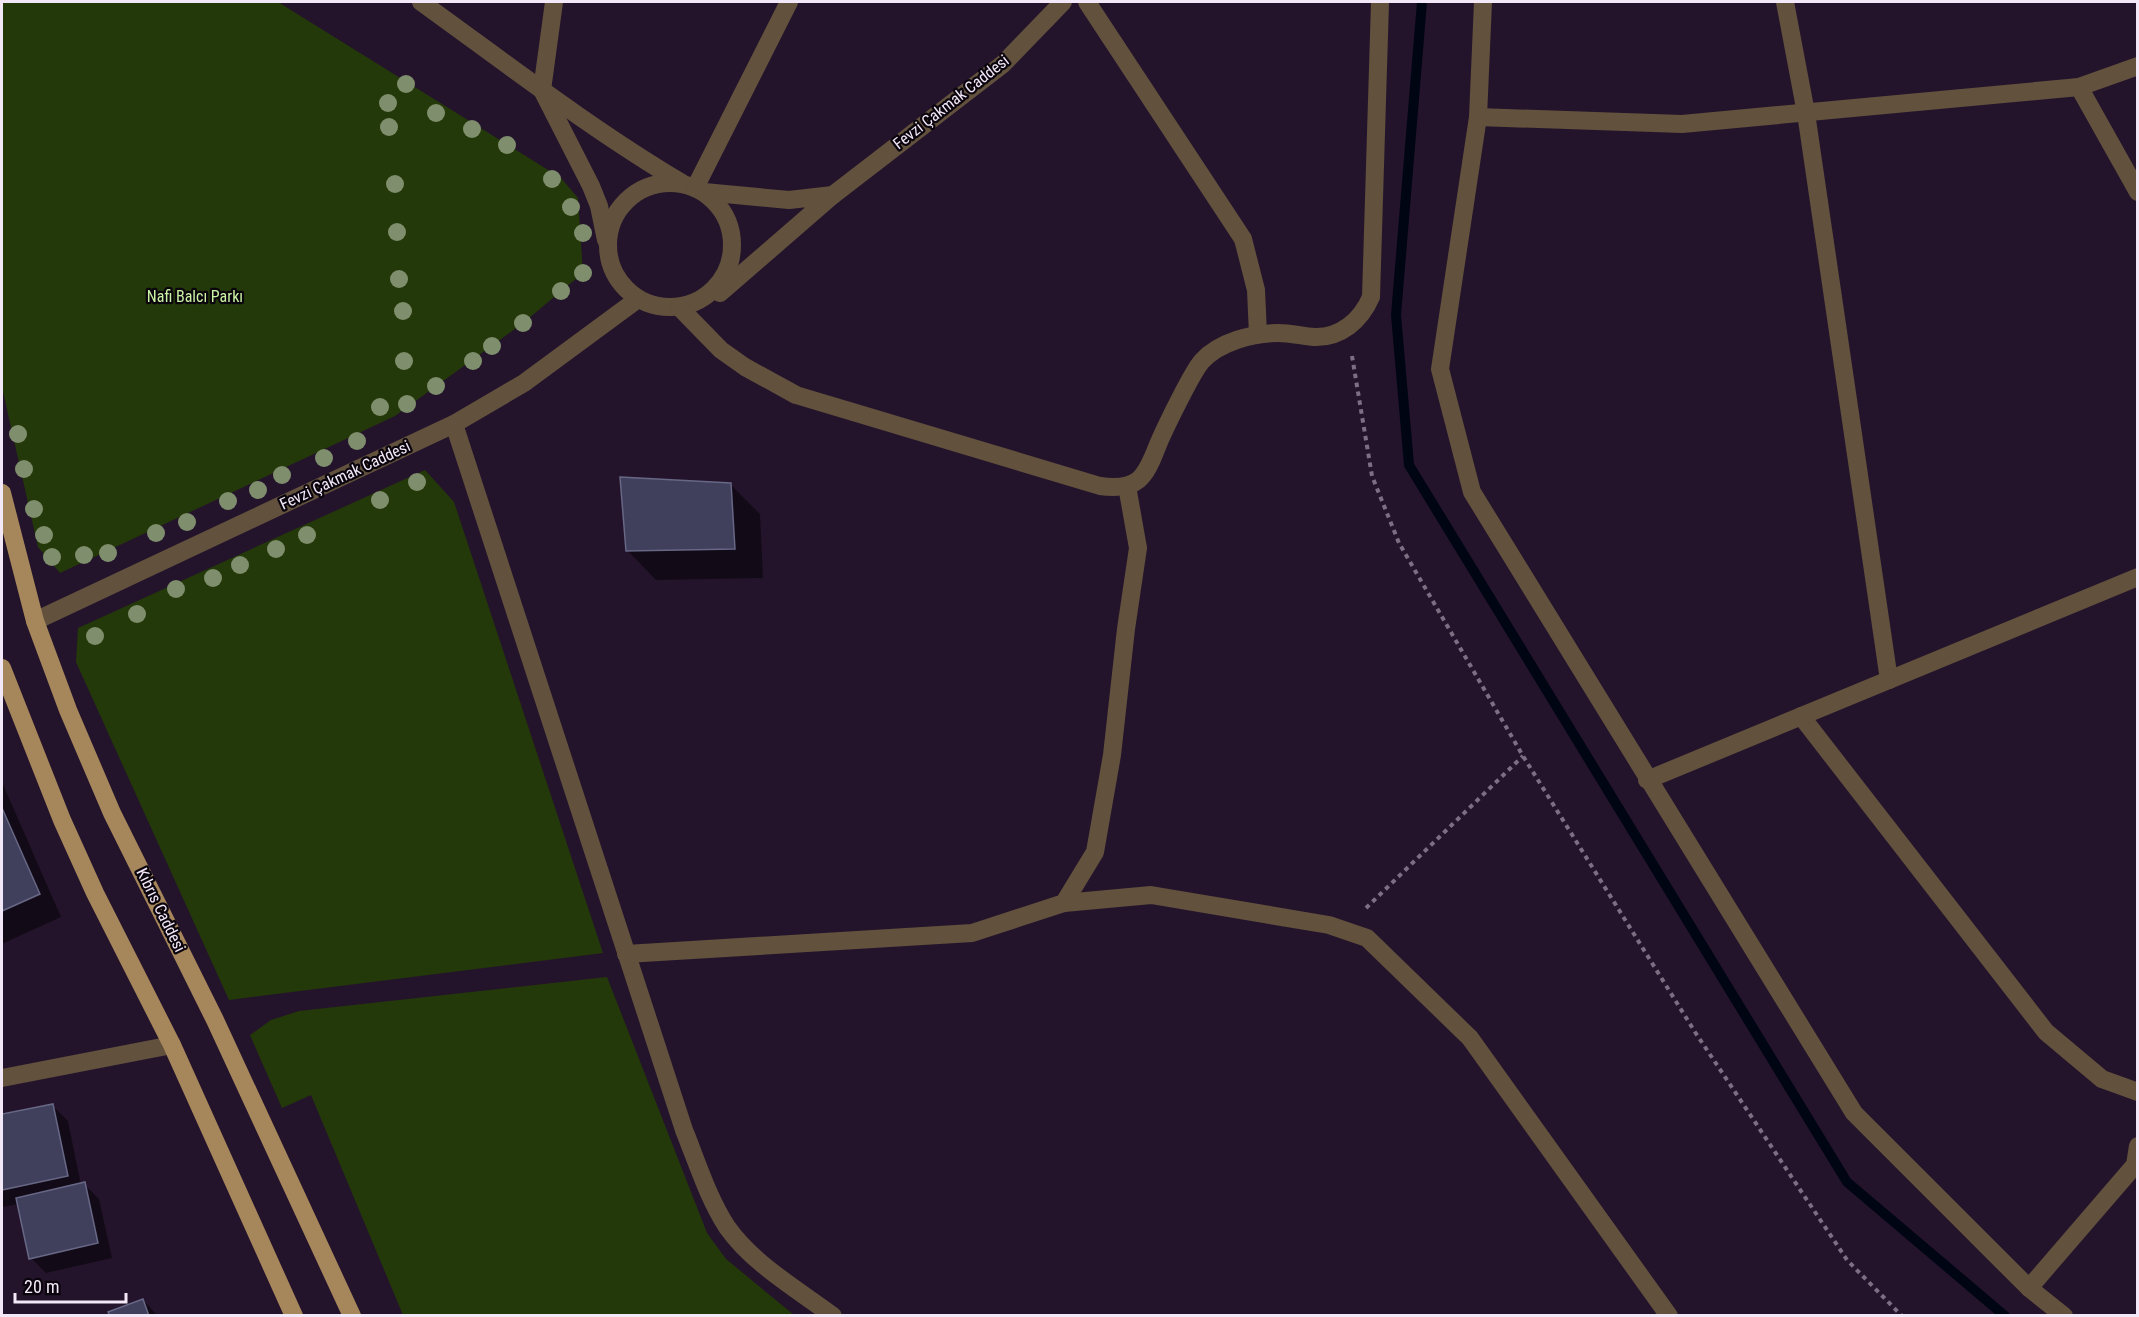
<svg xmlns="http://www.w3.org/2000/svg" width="2139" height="1317" font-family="'Roboto Condensed',sans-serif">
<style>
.green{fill:#243909}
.shadow{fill:#0007}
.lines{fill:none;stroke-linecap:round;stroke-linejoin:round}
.stream{stroke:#000514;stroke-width:10}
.building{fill:#40405d;stroke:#676786;stroke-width:1.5}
.path{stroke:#7d6f83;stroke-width:4;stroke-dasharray:4.5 4.5;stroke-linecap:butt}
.minor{stroke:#61513d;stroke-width:18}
.major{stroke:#a6865b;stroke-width:18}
.tree{fill:#7f8f6d}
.labels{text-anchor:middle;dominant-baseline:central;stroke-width:4.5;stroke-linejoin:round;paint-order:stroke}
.street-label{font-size:16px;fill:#f3e8f8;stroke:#0a040d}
.park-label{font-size:16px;fill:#caf3a3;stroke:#0a040d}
</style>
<rect width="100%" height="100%" fill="#24142b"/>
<!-- green -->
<g class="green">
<polygon points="2,2 278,2 561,178 578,198 583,273 523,323 395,416 60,573 38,547 2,387"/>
<polygon points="425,470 454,502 603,953 229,1000 76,662 78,628"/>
<polygon points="607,977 707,1233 726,1259 794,1315 403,1315 311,1095 282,1108 250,1035 271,1020 299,1011"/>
</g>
<!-- shadow -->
<g class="shadow">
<polygon points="731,485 760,514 763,578 656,580 627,550"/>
<polygon points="2,782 61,917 2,944"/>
<polygon points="52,1105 68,1121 81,1185 84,1184 99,1199 112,1258 46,1273 31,1258 19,1204 2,1207 2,1116"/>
<polygon points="143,1300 158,1316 111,1316"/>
</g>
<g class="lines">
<!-- stream -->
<polyline class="stream" points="1422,2 1396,315 1409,465 1847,1182 2005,1316"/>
</g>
<!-- building -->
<g class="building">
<polygon points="620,477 731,483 735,549 626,551"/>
<polygon points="2,808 40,894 2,911"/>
<polygon points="53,1104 68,1176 2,1190 2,1114"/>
<polygon points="85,1182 98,1243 29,1259 16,1198"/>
<polygon points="143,1299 149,1316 110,1316 108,1312"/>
</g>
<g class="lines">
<!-- path -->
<g class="path">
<polyline points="1352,356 1372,476 1399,543 1523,756 1695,1032 1847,1260 1902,1316"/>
<polyline points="1366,908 1523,756"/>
</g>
<!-- minor -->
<g class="minor">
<path d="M421,2C507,64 591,129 682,183"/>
<polyline points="554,2 542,90 591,186 599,206 606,240"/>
<polyline points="1087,2 1243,239 1256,290 1258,334"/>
<polyline points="1483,2 1478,117 1440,369 1472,492 1854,1113 2029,1288 2064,1316"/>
<polyline points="1785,2 1806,113 1889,680"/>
<polyline points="2079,87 2138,192"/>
<polyline points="1478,117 1682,124 2079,87 2138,66"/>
<circle cx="670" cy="245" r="62"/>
<polyline points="695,188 789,2"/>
<polyline points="704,192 789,200 833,195 720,293"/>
<polyline points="833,195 1003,64 1063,2"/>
<path d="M679,307L721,350L745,367L796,395L1100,486C1138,491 1145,478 1157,447C1163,432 1192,372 1202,361C1219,342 1253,333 1278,333C1290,333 1302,336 1314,337C1341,338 1361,320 1371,297L1380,2"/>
<path d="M454,424L684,1130C697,1162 708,1198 727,1227C753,1264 797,1289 833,1316"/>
<polyline points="35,621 454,424 524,383 638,299"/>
<polyline points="1801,716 2046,1032 2102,1079 2138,1092"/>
<polyline points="1647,780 2138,577"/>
<polyline points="1064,903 1151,895 1329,925 1367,938 1470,1038 1669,1316"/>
<polyline points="626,954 972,933 1064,903 1095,852 1112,755 1126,629 1138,548 1127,486"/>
<polyline points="2,1078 172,1045"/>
<polyline points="2029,1288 2135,1165 2138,1146"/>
</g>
<!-- major -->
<g class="major">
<polyline points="2,493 35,621 68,710 112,813 215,1020 352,1316"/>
<polyline points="2,668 62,820 95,893 172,1045 294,1316"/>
</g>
</g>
<!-- trees -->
<g class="tree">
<circle cx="406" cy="84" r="9"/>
<circle cx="388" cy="103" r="9"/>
<circle cx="436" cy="113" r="9"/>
<circle cx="389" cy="127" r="9"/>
<circle cx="472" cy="129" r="9"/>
<circle cx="507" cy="145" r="9"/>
<circle cx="552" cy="179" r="9"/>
<circle cx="395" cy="184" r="9"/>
<circle cx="571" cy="207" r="9"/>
<circle cx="397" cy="232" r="9"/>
<circle cx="583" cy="233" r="9"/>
<circle cx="583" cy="273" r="9"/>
<circle cx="399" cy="279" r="9"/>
<circle cx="561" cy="291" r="9"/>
<circle cx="403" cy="311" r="9"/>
<circle cx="523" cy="323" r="9"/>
<circle cx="492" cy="346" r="9"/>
<circle cx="404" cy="361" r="9"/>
<circle cx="473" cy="361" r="9"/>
<circle cx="436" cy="386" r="9"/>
<circle cx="407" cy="404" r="9"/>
<circle cx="380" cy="407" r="9"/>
<circle cx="18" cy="434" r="9"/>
<circle cx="357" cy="441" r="9"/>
<circle cx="324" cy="458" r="9"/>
<circle cx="24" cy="469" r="9"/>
<circle cx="282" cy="475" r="9"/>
<circle cx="417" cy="482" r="9"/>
<circle cx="258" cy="490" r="9"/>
<circle cx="380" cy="500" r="9"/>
<circle cx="228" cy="501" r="9"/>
<circle cx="34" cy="509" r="9"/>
<circle cx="187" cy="522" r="9"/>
<circle cx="156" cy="533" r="9"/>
<circle cx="44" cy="535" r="9"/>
<circle cx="307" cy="535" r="9"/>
<circle cx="276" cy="549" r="9"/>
<circle cx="108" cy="553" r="9"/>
<circle cx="84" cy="555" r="9"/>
<circle cx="52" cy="557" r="9"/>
<circle cx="240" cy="565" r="9"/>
<circle cx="213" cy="578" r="9"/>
<circle cx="176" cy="589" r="9"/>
<circle cx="137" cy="614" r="9"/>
<circle cx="95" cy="636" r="9"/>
</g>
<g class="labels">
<!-- street labels -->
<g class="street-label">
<text transform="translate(951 102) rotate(-38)">Fevzi Çakmak Caddesi</text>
<text transform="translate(345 475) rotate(-25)">Fevzi Çakmak Caddesi</text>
<text transform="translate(161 910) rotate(64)">Kıbrıs Caddesi</text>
</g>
<!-- park labels -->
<g class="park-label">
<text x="195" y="296">Nafi Balcı Parkı</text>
</g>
</g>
<!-- border -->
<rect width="2139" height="1317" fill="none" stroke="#f3e8f8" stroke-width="6"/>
<!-- scale -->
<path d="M15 1293v9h111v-9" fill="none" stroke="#f3e8f8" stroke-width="3"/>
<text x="24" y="1293" font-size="18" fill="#f3e8f8" stroke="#0a040d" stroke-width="4.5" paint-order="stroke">20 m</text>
</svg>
